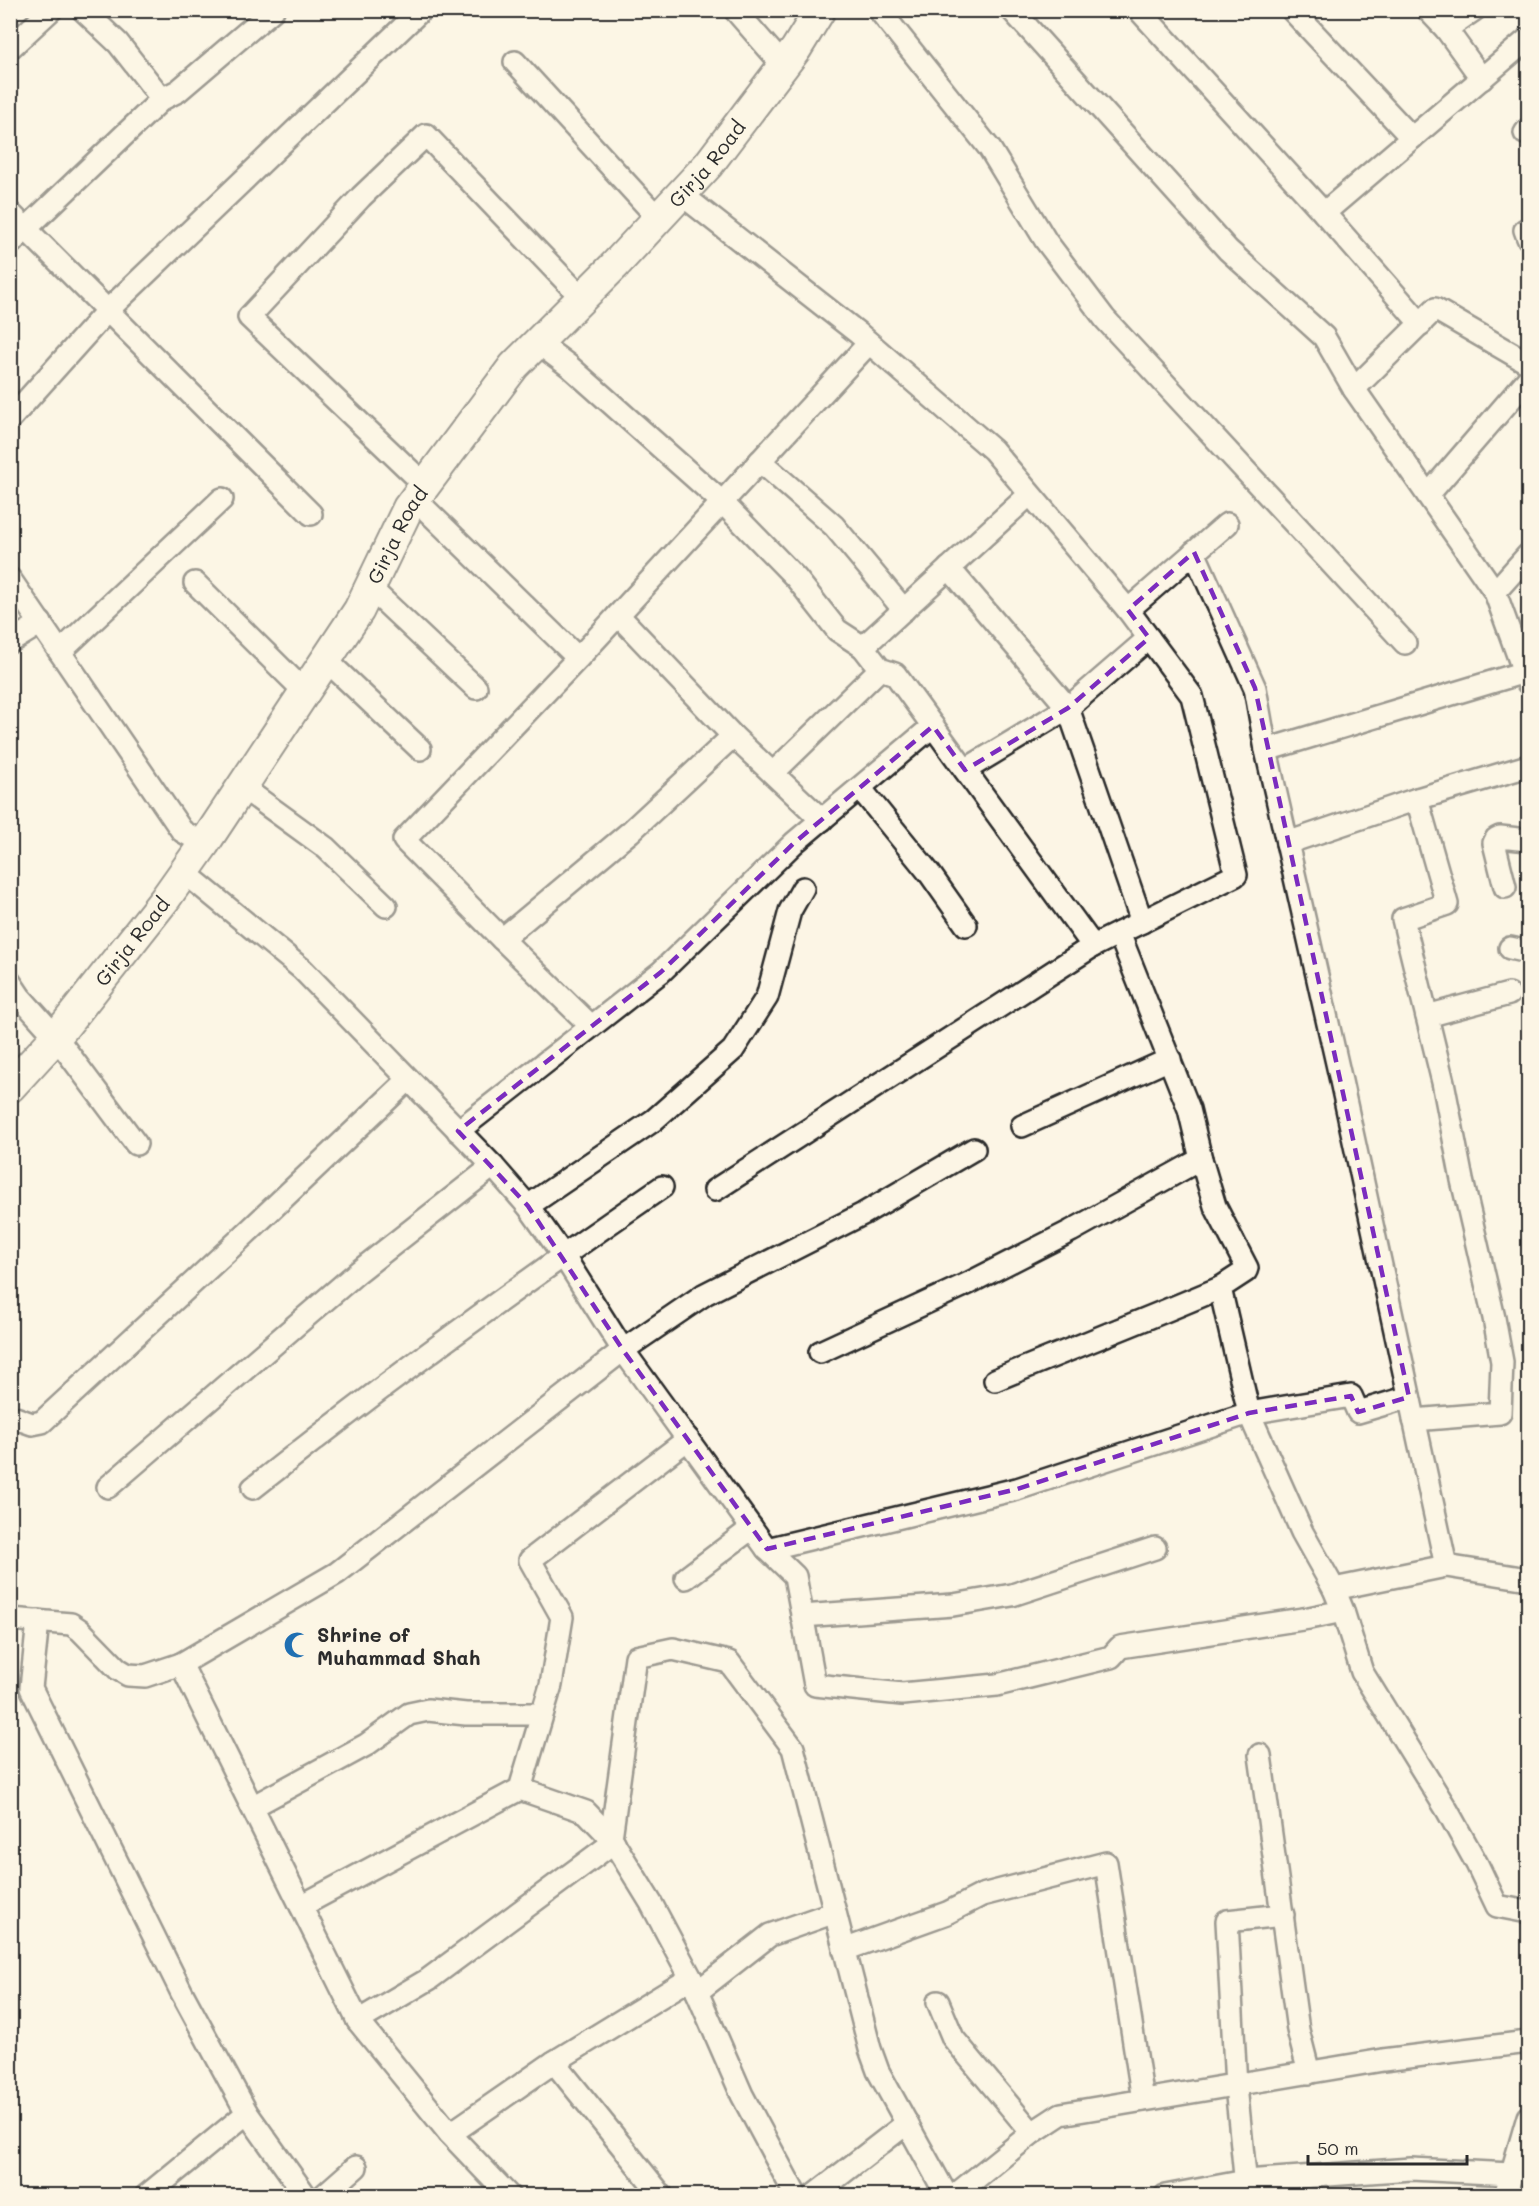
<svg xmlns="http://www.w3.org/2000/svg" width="1539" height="2206" font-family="Mali,sans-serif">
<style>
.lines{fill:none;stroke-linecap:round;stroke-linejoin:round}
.street-casing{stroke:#2b2b2b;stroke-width:26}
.secondary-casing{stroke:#2b2b2b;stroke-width:34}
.street{stroke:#fcf5e5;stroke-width:21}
.secondary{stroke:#fcf5e5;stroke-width:30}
.marked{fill:none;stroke:#7b2cbf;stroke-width:4.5;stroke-dasharray:12 8;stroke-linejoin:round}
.labels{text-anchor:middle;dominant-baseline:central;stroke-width:4.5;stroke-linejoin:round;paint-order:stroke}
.street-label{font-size:20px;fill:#2b2b2b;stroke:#fcf5e5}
.poi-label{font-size:20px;font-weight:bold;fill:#2b2b2b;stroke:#fcf5e5;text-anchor:start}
</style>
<rect width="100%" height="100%" fill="#fcf5e5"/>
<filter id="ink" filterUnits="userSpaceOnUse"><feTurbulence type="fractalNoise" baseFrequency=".0167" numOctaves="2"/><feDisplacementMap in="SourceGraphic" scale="12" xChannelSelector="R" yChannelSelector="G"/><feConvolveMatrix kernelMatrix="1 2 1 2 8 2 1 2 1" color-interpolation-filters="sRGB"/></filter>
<g filter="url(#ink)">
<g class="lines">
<!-- street casing -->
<g class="street-casing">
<g id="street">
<polyline points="83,10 118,43 162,99"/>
<polyline points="735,10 783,65"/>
<polyline points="879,10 990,149 1046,241 1105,319 1405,643"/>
<polyline points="1012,10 1228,250 1324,337 1354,389 1495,592"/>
<polyline points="1139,10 1324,213 1528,39"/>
<polyline points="1292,10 1412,138"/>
<polyline points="1428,10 1446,29 1482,79"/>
<polyline points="1446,29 1474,10"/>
<polyline points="10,48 51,10"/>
<polyline points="515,62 658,218"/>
<polyline points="1525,133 1528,129"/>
<polyline points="681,194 858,333 993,450 1128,610 1192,696 1236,875 1093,946 895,674 880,669 863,647 1030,494"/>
<polyline points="10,213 311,514"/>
<polyline points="1324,213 1421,324"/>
<polyline points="1525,230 1528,238"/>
<polyline points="10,244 162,99 178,91 273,10"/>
<polyline points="537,342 569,366 722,502 796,578 837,630 863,647"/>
<polyline points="1354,389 1435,309 1528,363"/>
<polyline points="10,419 107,311 421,10"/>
<polyline points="760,461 834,526 904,610"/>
<polyline points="425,485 249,317 361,197 426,135 582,298"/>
<polyline points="1428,495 1528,379"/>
<polyline points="415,499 578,658"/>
<polyline points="1194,552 1255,688 1266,750 1528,671"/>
<polyline points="1528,555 1495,592 1528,683"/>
<polyline points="949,568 1068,708 1142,922"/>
<polyline points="10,579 182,831 204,844"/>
<polyline points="195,583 305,692"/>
<polyline points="370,588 476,688"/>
<polyline points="1128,610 1227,524"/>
<polyline points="618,615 733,736 822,820"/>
<polyline points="10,642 41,623"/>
<polyline points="60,652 222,499"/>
<polyline points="326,660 420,749"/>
<polyline points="733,736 630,832 502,939 404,840 584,652 869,343"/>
<polyline points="1266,750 1341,1081 1446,1566 1528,1579"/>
<polyline points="965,770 1068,708 1149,638"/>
<polyline points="773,773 880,669"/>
<polyline points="242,787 326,848 386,906"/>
<polyline points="860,788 930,874 966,925"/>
<polyline points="1287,843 1417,799 1528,766"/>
<polyline points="184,872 302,969 493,1166 528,1206 563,1255 623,1350 767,1549 1017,1489 1249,1413 1351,1396 1358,1412 1409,1397"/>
<polyline points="1505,887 1494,843 1496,839 1500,837 1528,840"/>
<polyline points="1119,933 1189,1109 1201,1159 1215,1206 1247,1268 1246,1271 1220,1288 1249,1413 1302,1532 1334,1589 1446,1566"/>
<polyline points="502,939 591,1026"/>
<polyline points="1510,948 1528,952"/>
<polyline points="10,982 20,997 56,1037 136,1144"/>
<polyline points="1427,1016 1509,994"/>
<polyline points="1022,1126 1170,1059"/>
<polyline points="458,1131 661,972 794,843 933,726"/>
<polyline points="715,1190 1093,946"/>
<polyline points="528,1206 654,1120 733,1050 767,997 790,911 803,888"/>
<polyline points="820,1352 969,1283 1071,1231 1201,1159"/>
<path d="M995,1380C1070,1349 1145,1320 1220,1288"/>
<polyline points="10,1416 32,1424 42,1422 237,1242 408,1080"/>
<polyline points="1414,1420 1500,1413 1502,1362 1494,1318 1462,1180 1443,1082 1403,919 1447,904 1417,799"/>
<polyline points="108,1487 358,1272 493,1166"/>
<path d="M253,1488C385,1383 522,1283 662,1187"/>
<polyline points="767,1549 795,1576 815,1685 902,1694 997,1685 1111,1657 1120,1647 1309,1618 1343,1611 1334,1589"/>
<polyline points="686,1578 752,1528"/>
<polyline points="1343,1611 1362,1672 1447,1810 1477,1864 1497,1906 1528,1912"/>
<polyline points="802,1616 953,1605 1012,1595 1155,1548"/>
<polyline points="10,1619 71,1624 80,1630 118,1669 128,1675 145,1676 181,1664 337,1573 623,1350 705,1294 863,1214 974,1149"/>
<polyline points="38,1621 31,1688 182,1993 247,2113 306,2196"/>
<polyline points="181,1664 358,2021 450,2134 509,2196"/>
<polyline points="1260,1755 1298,2030 1309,2073"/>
<polyline points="520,1789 586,1812 611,1838 651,1903 691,1978 742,2095 796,2196"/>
<polyline points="252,1807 366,1745 409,1714 428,1710 466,1714 542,1714"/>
<polyline points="611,1838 636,1657 673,1649 729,1662 793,1748 870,2049 878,2071 947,2196"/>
<polyline points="301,1906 520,1789 551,1685 562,1617 530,1560 688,1439"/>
<polyline points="844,1950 947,1913 982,1895 1106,1863 1143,2100"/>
<polyline points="697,1992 770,1935 835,1912"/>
<polyline points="938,2002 953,2038 1032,2133"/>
<polyline points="358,2021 429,1979 614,1842"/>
<polyline points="554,2062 662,2196"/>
<polyline points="450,2134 554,2062 691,1978"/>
<polyline points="146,2196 247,2113"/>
<polyline points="323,2196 356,2167"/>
<polyline points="813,2196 907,2123"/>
<polyline points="954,2196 1032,2133 1061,2114 1383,2060 1528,2042"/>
<polyline points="1165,2196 1246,2181 1411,2169 1511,2174"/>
<polyline points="1247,2196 1236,2086 1227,1921 1283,1915"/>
<polyline points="1505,2196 1528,2117"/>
</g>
</g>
<!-- secondary casing -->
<g class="secondary-casing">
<g id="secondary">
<path id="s1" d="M10,1087L56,1037L165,899L204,844L359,610L408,508L514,366L614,266L708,165L796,49L820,10"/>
</g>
</g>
<!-- street -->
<use href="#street" class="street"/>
<!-- secondary -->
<use href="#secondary" class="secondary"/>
</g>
</g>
<!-- marked area -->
<path d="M0 0H1539V2206H0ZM1194,552L1255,688L1409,1397L1358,1412L1351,1396L1249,1413L1017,1489L767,1549L623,1350L528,1206L458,1131L661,972L794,843L933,726L965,770L1068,708L1149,638L1128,610Z" fill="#fcf5e5" fill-opacity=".55" fill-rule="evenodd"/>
<path class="marked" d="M1194,552L1255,688L1409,1397L1358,1412L1351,1396L1249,1413L1017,1489L767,1549L623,1350L528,1206L458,1131L661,972L794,843L933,726L965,770L1068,708L1149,638L1128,610Z"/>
<!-- icons -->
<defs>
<g id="mosque-bare" transform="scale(2.07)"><path d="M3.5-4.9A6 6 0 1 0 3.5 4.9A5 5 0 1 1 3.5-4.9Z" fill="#1f6fb2" stroke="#fcf5e5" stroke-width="2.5" paint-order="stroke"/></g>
</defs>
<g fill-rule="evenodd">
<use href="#mosque-bare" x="297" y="1645"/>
</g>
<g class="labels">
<!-- street labels -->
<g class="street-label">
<text stroke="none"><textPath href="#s1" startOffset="1162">Girja Road</textPath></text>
<text stroke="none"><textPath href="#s1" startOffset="676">Girja Road</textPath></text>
<text stroke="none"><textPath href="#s1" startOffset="190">Girja Road</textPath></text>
</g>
<!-- poi labels -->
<g class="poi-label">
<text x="317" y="1634">Shrine of<tspan x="317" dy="23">Muhammad Shah</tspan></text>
</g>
</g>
<!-- margin -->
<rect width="1539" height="2206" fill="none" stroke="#fcf5e5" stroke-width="36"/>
<rect x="18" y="18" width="1503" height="2170" fill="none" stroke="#2b2b2b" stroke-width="2" filter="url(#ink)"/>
<!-- scale -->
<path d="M1308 2155v9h159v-9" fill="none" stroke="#2b2b2b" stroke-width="3"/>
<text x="1317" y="2155" font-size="18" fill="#2b2b2b" stroke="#fcf5e5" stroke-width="4.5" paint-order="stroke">50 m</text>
</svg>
